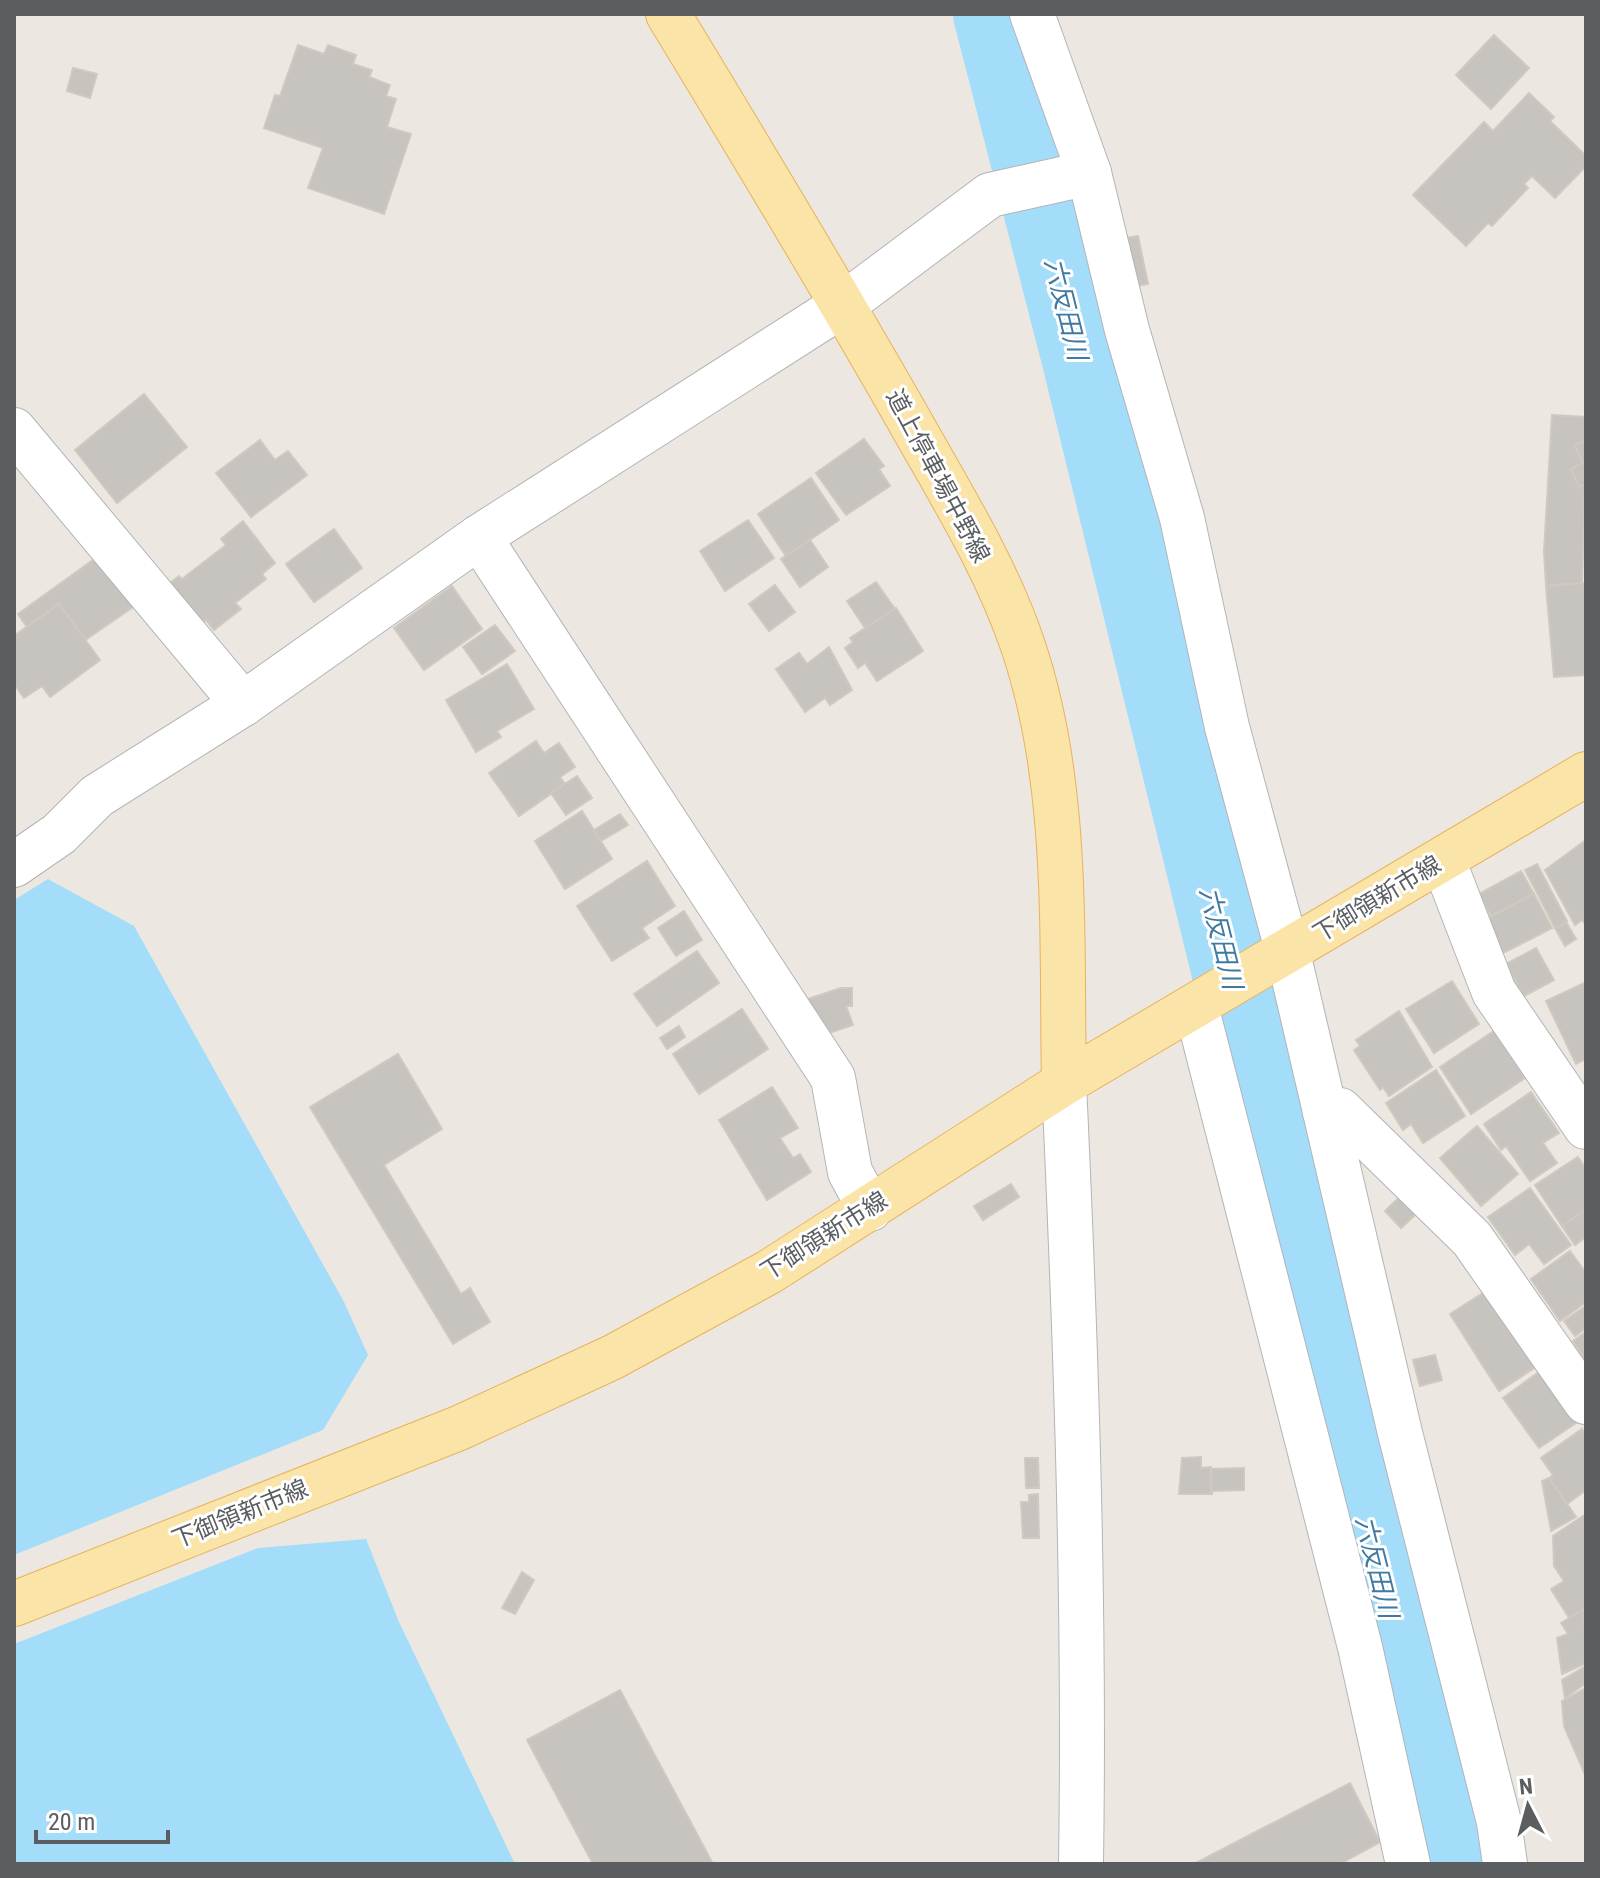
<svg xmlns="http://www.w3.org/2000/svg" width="1600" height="1878" font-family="'Roboto Condensed','Noto Sans JP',sans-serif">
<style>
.water{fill:#a3ddf9}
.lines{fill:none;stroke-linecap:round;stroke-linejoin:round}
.river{stroke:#a3ddf9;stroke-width:80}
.building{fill:#c7c3be;stroke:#d0c9c0;stroke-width:2}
.minor-casing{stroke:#b2b4b8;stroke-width:46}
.major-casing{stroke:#e8b25d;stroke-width:46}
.minor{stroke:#fff;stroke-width:44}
.major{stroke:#fae4a8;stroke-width:44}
.labels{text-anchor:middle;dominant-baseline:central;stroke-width:6;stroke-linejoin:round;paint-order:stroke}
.street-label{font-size:24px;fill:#5a5e61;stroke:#fff}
.water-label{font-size:26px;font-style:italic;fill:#407aa2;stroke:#fff}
</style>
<rect width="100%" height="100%" fill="#ece8e1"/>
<!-- water -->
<g class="water">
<polygon points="48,879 134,926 344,1302 368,1355 323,1430 14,1555 14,900"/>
<polygon points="366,1539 399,1622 515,1864 14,1864 14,1644 258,1548"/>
</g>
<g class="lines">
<!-- river -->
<polyline class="river" points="993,14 1081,356 1425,1762 1442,1864"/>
</g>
<!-- building -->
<g class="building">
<polygon points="1494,35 1529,68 1491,109 1456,75"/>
<polygon points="298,45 324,54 328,45 356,55 353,64 372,70 369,77 390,85 386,96 396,99 387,127 411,134 384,214 308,188 323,148 264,128 275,95 280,96"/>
<polygon points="73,68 97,74 90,98 67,91"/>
<polygon points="1529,93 1554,117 1550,121 1586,156 1586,166 1555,198 1532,176 1524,184 1528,188 1492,226 1488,223 1466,246 1413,195 1484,122 1493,131"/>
<polygon points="1138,236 1148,284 1129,287 1121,239"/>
<polygon points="144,394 187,447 117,503 75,450"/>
<polygon points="1552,415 1586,417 1586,440 1575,445 1583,463 1571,469 1579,487 1585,484 1582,583 1546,586 1544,551"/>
<polygon points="864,439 884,466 879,469 890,486 846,515 816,473"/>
<polygon points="260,440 275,460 288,451 307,475 251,517 216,473"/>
<polygon points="1586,440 1586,484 1579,487 1571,469 1583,463 1575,445"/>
<polygon points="811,478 839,520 786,556 758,514"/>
<polygon points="748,520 774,558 725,591 700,551"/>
<polygon points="243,521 275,563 262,574 266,579 235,603 241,609 214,630 206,620 202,623 170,583 179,576 182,579 226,545 221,539"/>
<polygon points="334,529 362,568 314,602 286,564"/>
<polygon points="810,540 828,567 800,587 781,559"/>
<polygon points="100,555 136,605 85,640 59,604 27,627 18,614"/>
<polygon points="876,582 895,609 865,628 847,601"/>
<polygon points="1582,583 1586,583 1586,675 1554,677 1546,586"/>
<polygon points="775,585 795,612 769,631 749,604"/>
<polygon points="452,586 482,629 424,670 394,628"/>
<polygon points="59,604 100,660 50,697 42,686 24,698 14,684 14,636"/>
<polygon points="896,608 923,651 877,681 865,663 858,668 845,648 853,642 850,638"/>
<polygon points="495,625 515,651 482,674 463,647"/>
<polygon points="829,647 852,690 830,705 825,698 805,712 776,669 799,653 807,664"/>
<polygon points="507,664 534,709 497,731 501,737 476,752 446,700"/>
<polygon points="536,741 544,753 559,743 575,767 560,777 565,784 519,816 489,773"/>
<polygon points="577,776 592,798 566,815 551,793"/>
<polygon points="582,811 612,859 565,889 535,841"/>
<polygon points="620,814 628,825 601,841 594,830"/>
<polygon points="1586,840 1586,925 1582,920 1575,925 1545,870"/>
<polygon points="647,861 675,906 642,928 649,938 612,961 577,906"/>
<polygon points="1537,864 1567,921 1555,928 1525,870"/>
<polygon points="1521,871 1534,894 1491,916 1479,894"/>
<polygon points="1534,894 1552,928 1501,954 1484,920"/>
<polygon points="684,911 702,940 676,956 658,928"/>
<polygon points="1566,922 1576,939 1565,946 1555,928"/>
<polygon points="1536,948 1554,980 1524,996 1506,964"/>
<polygon points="697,951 719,983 657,1026 634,994"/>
<polygon points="1452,981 1479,1024 1434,1053 1406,1009"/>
<polygon points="1586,982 1586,1059 1576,1064 1546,1001"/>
<polygon points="841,988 852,988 852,1006 846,1006 853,1025 820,1036 808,999"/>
<polygon points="742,1009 768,1049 699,1094 673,1054"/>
<polygon points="1399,1011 1432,1067 1389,1096 1383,1087 1380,1090 1354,1050 1360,1046 1356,1040"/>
<polygon points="679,1026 685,1037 667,1049 660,1038"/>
<polygon points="1494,1031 1525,1078 1471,1114 1440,1067"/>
<polygon points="398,1054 442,1129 384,1165 461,1294 470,1288 490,1322 453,1344 310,1107"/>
<polygon points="1436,1070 1465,1116 1423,1143 1411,1124 1403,1130 1386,1103"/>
<polygon points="772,1087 798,1128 780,1138 793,1158 800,1154 811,1172 767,1200 719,1120"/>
<polygon points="1531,1092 1559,1133 1543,1143 1557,1163 1530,1181 1506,1146 1501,1150 1484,1124"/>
<polygon points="1477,1126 1518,1174 1481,1206 1440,1158"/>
<polygon points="1578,1157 1586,1169 1586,1210 1562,1226 1535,1185"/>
<polygon points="1011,1184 1019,1197 983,1220 974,1206"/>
<polygon points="1410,1187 1426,1205 1401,1228 1385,1211"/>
<polygon points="1530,1188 1571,1245 1544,1264 1529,1244 1515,1255 1488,1217"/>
<polygon points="1586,1210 1586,1237 1575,1245 1562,1226"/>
<polygon points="1570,1251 1586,1273 1586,1302 1560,1321 1531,1279"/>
<polygon points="1494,1286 1536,1367 1499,1391 1450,1314"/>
<polygon points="1586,1306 1586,1328 1575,1336 1564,1321"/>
<polygon points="1586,1332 1586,1361 1573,1341"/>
<polygon points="1435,1355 1442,1380 1420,1386 1413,1360"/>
<polygon points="1543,1369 1579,1421 1539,1448 1503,1398"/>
<polygon points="1582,1429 1586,1435 1586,1490 1567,1504 1549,1478 1553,1475 1541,1458"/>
<polygon points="1201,1457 1201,1468 1211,1467 1212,1494 1179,1494 1182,1458"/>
<polygon points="1025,1458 1038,1458 1039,1488 1026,1488"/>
<polygon points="1244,1468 1244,1490 1211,1491 1211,1469"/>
<polygon points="1549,1478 1576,1517 1551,1531 1542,1481"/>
<polygon points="1038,1494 1039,1538 1023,1538 1021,1502 1029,1502 1029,1495"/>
<polygon points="1586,1514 1586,1612 1584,1609 1569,1618 1551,1589 1564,1581 1554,1566 1553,1536"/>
<polygon points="522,1572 534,1580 515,1614 502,1608"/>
<polygon points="1584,1609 1586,1663 1562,1674 1557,1638 1568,1634 1561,1623"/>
<polygon points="1586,1666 1586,1683 1565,1698 1562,1680"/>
<polygon points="1586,1688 1585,1710 1586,1777 1564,1726 1562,1701"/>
<polygon points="620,1690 713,1864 593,1864 527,1740"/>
<polygon points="1350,1783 1380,1842 1340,1864 1194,1864"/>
</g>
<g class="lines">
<!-- minor casing -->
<g class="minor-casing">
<g id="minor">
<polyline points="1032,14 1089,173 1127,330 1182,518 1227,727 1288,953 1400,1433 1499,1822 1505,1864"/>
<polyline points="14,430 243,704"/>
<polyline points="479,537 833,1078 850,1172 870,1209"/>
<polyline points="1443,860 1494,992 1586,1127"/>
<polyline points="14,865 59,834 97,796 243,704 479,537 844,304 990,195 1089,173"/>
<polyline points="1196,1006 1360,1647 1408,1864"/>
<path d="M1064,1083C1076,1344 1085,1603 1081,1864"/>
<polyline points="1325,1112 1340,1110 1472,1239 1586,1402"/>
</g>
</g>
<!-- major casing -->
<g class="major-casing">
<g id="major">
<path d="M668,14C750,149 831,283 909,420C950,493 996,566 1023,646C1070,785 1061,938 1064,1083"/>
<polyline points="14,1604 459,1428 613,1357 769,1272 1064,1083 1586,774"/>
</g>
</g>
<!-- minor -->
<use href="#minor" class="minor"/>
<!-- major -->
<use href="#major" class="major"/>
</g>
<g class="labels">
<!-- street labels -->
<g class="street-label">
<text transform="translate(938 476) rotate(62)">道上停車場中野線</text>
<text transform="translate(1377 899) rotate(-31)">下御領新市線</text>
<text transform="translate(824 1236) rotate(-32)">下御領新市線</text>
<text transform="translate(240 1514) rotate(-22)">下御領新市線</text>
</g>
<!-- water labels -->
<g class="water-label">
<text transform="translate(1066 309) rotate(76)">六反田川</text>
<text transform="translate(1221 938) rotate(76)">六反田川</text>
<text transform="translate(1377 1567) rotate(76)">六反田川</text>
</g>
</g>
<!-- border -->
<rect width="1600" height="1878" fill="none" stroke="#5a5e61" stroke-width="32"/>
<!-- north arrow -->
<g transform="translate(1528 1806) rotate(354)" stroke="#ffffff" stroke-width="6" paint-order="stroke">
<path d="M0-6L14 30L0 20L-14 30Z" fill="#5a5e61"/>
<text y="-12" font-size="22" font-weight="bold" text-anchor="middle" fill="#5a5e61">N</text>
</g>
<!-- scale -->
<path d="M36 1830v12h132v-12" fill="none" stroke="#5a5e61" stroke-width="4"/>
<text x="48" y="1830" font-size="24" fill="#5a5e61" stroke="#ffffff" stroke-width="6" paint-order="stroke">20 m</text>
</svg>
